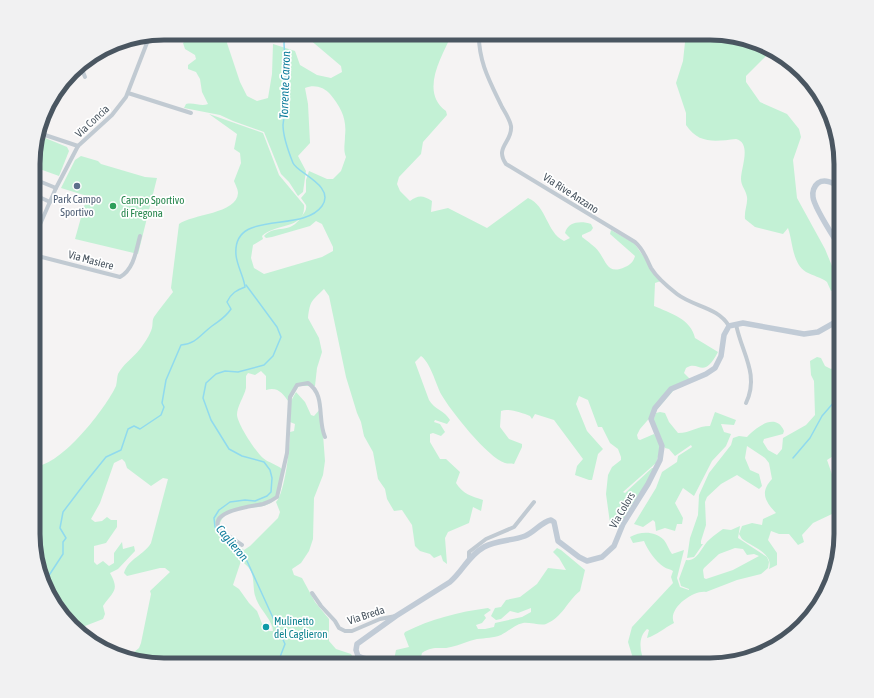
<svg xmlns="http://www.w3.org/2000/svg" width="874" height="698" font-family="'Asap Condensed',sans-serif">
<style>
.green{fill:#c3f1d5;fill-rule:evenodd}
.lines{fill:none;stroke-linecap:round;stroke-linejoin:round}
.stream{stroke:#90daee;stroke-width:1.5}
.street{stroke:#c1cad2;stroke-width:4}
.secondary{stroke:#c1cbd6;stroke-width:5.5}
.service-dot{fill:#5c6f8a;stroke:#fff;stroke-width:1.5}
.leisure-dot{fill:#2e9e5b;stroke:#fff;stroke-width:1.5}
.culture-dot{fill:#0f9aa8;stroke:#fff;stroke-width:1.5}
.labels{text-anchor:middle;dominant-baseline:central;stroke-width:3.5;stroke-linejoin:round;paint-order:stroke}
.street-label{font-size:11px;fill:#4a5661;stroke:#fff}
.service-label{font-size:11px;fill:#4e5e75;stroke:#fff}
.leisure-label{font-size:11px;fill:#27864d;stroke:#fff;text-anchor:start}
.culture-label{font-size:11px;fill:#0d838f;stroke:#fff;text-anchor:start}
.water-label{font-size:12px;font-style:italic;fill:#0c7c9b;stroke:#fff}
.rim{fill:none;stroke:#4a5661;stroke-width:5}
</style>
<rect width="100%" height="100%" fill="#f5f3f3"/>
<!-- green -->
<g class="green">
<path d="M198,33H229L227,43L240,82L247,96L257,101L268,98L272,74L273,44L295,51L300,65L317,75L331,78L342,72L341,66L302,33H450L451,36C441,58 420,92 446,111L447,115L423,142L421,154L399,177L397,184L400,191L410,201C418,195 423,195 432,201L431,212L448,208L487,228L528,198C547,206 546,232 564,241L570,238L565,233C568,221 582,221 591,224L593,228L591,231L582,235V237C588,242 595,246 599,252C607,263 608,275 625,267C630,265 634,261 635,256L610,234L611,230L634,243L661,281L655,283L654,306C670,313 691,319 695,338L718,352C703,381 699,359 686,368L684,373L690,379L680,383L640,429L637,435L638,439L640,440L654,434L661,447L656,463L623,492L625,493L652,468H654L646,485L620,526L610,523L606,494L608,475L612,467L621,460V457L618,449L610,443L602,427H598L588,400L579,396L576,404L587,431L603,449L598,454L592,480H589L575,475L577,466L583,459L554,420L535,414L532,419L530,416C522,413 509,408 501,411L500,427L509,439L522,444V447L514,464C511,463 508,464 505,463C488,458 450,410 441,394C436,384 430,362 421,356L415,362L429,400C434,409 445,411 450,420L447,424L435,420L434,422L440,424L445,432L441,436L433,433L430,434V442L440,459H446L460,472L456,483C463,494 471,496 483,500L481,511L473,507L469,523L448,532L445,538L447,564L443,561L441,555L434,558L430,554L420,551L415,546L412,525L402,510L394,511L387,499L385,489L378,479L373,452L364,436L361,422L357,413L346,377L329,296L324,289C312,301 310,300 308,318L319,338L322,352L317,368L315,386H299L289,402C283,394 278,386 266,390V376L261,371L255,375L248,373L246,376C246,380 246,385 246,388C244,397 237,406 237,415C238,425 256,452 263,458C269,463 276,464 282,469C287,531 229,490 219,526L229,538L244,550L250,546L278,518L280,512L276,502C285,493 290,446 290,432L294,431L295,424L290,422L291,401L296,392L305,402L311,415L314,416L321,408L325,461L323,475L314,498L313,539L309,551L301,563L292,569L294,575L302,578L315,602L329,619V641L336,649L351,654L356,662L379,665H296L290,659L286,661L284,665H155L127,658L139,648L141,643L151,594L150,591L170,572L165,568H160L127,576L124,573C128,559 144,555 151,543L168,479L163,478L151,486L127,468L125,462L122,459L114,463L100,503L91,519L95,522L102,521L107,517L111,520H117V527L106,543L94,546V562L97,565L103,561L109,566L114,563V553L122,542L123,549L134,546L135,551L118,569L110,573C120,591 113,591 103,606L105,614L103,619L85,626L78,633L47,592L33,543V506L37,482L33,478V466C59,469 106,408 116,386C117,382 117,377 118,374C123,364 133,358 140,349C144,344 150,335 152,328C153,324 152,320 154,317C160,308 167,300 173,292L171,288L179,224C192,214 237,214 238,193C238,189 235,184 234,181L241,163L240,153L234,149L237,134L209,114L263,133L279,175L304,205C306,230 274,223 262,236L263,239L253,245L251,258L254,268L264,274L322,257L333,251V247L322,224L316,221L310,226L272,237L266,238L264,236C277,223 289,236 302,216C305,212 307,209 306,205L301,198L306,192V180L309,171L327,179H333L341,171L346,157C343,150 345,144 345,136C347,119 341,107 330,94C324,87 314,84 305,88L308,104L310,143L298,156L306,171L303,192L298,196L289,182L281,174L264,132L233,121L220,115L184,108L186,104C194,102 201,107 208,104L202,92L200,79L196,72L188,69V65L196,59L195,55L185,49L183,43C188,38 194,38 198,33ZM241,561C260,573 249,587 258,603C262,611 273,622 273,631H265L257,611L249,603L239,589L233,585Z"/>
<path d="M686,33H719L764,45L768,54L746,76V82L760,102L787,114L799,129L801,137L793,160L797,198L825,249L841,288L831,291L827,282C821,277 813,276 806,272C792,263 793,242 788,228L783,234L755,227L745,219C744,211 748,204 747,197C746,190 741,186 741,179C741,168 752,143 736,139C717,141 699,145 686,125V113L676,83L683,61Z"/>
<polygon points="38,135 67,147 69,151 59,176 34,167 34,146"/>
<polygon points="81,156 98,161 101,164 145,177 157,178 138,254 75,239 87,196 61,188 75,160"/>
<path d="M817,357L821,358L825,366L831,369L836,365L841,367V386L837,398L841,406V444L838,453L827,460L834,480L841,494V519L832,514L813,523L802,535L804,542L798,545L789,534H779L771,531L768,540L777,553V565L769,569C774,553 752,547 742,539L739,534L742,526L752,523L762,525L763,519L776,513C766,502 759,493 772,479L769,463L765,458L747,446L745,458L750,470L759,474L762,486L759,489L737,475L721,484L707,497L705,502L706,525L701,541V544H703L694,557L687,558L690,538L698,515L699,495L709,473L731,445L733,438L739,436L747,437C756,427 776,412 784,431L783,434L764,439L763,442L768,450L777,455L782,449L783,438L806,425L815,415L814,381L811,375L810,361Z"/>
<path d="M660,412L665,413L669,422L678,433C691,433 697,426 710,426L715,412L736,420L734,425L721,424L724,432L731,434L726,446L712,461L694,496L683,488L675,503L683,518L682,524H677L675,531L665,528L656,531L655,522L653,520L643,527L634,524L656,488L662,472L677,462L678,456L692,447L691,445L675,456L669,449L665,448L653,421L656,413Z"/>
<path d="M740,526L738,538L767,557L769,562L768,568L761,574L737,580L706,592C693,590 667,609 674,623C664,628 657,635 647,638L649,630L647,629C637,638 640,654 646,665H635L628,642L632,627L673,583L671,577L673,571C670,569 667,569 664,567C656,562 647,549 644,541L633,543L630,537C641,531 655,531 664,540C667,544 669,550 672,554L684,550L677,578L680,587L689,590V589L681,586L679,579L686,560C698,562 702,545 710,539C714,535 719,532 723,529L731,530ZM735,548L743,549L747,555L754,554L759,556L733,570L706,579L704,578L703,570L704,568L719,554Z"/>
<path d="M557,548L561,550L585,570L580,591C567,601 563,617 546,624C541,626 529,622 523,623C514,625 509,631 501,635C494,638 485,638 477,639C468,641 460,645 451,647C441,650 434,645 422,653L421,657L423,662L421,665H409V663L394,660L396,650L409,647L404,634L405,632C431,619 458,612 488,608L491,610L484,615L486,618L482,623L476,625L478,629H485L494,627L495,623L522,617L531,612V608L518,613L510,611L501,619L496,620L491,616L495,608L501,607L506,600L520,597L537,584L548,568L566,570L559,558L553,552Z"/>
</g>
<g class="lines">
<!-- stream -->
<g class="stream">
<polyline points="246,285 277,327 281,337 273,356 264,365 238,372 225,371 216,374 206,383 203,398 211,420 229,449 242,456 264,462 270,470 272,478 271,492 267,496 255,501 245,500 230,502 219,510 214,518 215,527 247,561 285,644 277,665"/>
<polyline points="793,458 810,438 822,416 835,401 841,381"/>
<path d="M44,583L63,554V542L66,538L60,528L63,512L85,483L106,457L121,450L128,429L134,426L140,429L161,415L164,407L162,403L166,380L181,345C196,344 201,334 212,326C220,320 225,318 231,309L227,302C231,293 237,290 245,287C244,277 237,266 236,255C232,208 302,234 322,206C336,186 297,173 293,163C289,153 283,135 283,125C284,116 286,108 286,100C286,81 285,62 284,43L286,33"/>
</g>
<!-- street -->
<g class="street">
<path d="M479,33C478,61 490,82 502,107C505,112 510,120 511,126C513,142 494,147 506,164L635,242C644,250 646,258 651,268C657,278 668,287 677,294C694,307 718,307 729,326"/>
<polyline points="75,69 83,72 85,77"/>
<polyline points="128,93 191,113"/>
<polyline points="39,133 78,146"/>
<polyline points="34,179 56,188"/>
<polyline points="34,197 37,196 50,202"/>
<polyline points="34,238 56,188 78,146 112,115 126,97 150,35"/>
<path d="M34,255L120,277C134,269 136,251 140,236"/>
<path d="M736,324C741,352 760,374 746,403"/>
<path d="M242,545L221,531C204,511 254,506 263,504C269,502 273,500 277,497L287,453L290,397L297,385L308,383C326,395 317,419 325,437"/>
<polyline points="469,558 469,552 486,539 514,527 534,502"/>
<polyline points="312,593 321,606 335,621 339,628 345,631 352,631 380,619 396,616"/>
</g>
<!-- secondary -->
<g class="secondary">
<path d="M841,249C834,237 814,208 813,197C812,192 814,186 818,183C826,178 834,184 841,188"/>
<path d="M385,665C376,659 367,661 358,656L356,650L357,644L396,616L450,582C463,571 468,556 484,547C496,540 512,541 525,536C535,532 541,522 551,520L554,522L558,541L579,557L587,561L602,557L614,546L623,524L648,484L660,460L662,446L651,419L655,408L671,389L706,374L715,368L721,356L724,335L729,326L743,323L804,334L818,332L841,319"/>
</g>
</g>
<!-- markers -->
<circle class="service-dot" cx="77" cy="186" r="4"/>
<circle class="leisure-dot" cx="113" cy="206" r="4"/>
<circle class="culture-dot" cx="266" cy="627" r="4"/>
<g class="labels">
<!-- street labels -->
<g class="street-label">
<text transform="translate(92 121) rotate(-43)">Via Concia</text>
<text transform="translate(571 193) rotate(33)">Via Rive Anzano</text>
<text transform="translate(91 260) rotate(15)">Via Masiere</text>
<text transform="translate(622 510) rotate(-60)">Via Colors</text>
<text transform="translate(366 615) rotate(-18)">Via Breda</text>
</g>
<!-- service labels -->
<g class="service-label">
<text x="77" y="199">Park Campo<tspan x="77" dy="13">Sportivo</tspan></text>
</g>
<!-- leisure labels -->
<g class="leisure-label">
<text x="121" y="200">Campo Sportivo<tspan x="121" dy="13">di Fregona</tspan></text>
</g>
<!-- culture labels -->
<g class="culture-label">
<text x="274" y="621">Mulinetto<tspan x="274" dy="13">del Caglieron</tspan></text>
</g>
<!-- water labels -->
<g class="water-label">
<text transform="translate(285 85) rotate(-88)">Torrente Carron</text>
<text transform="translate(232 543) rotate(50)">Caglieron</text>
</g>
</g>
<!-- crop -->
<path d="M0 0H874V698H0ZM164 40H710A124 124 0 0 1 834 164V534A124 124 0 0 1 710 658H164A124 124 0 0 1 40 534V164A124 124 0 0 1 164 40Z" fill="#f1f1f2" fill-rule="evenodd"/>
<path class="rim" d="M164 40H710A124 124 0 0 1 834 164V534A124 124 0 0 1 710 658H164A124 124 0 0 1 40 534V164A124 124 0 0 1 164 40Z"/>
</svg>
